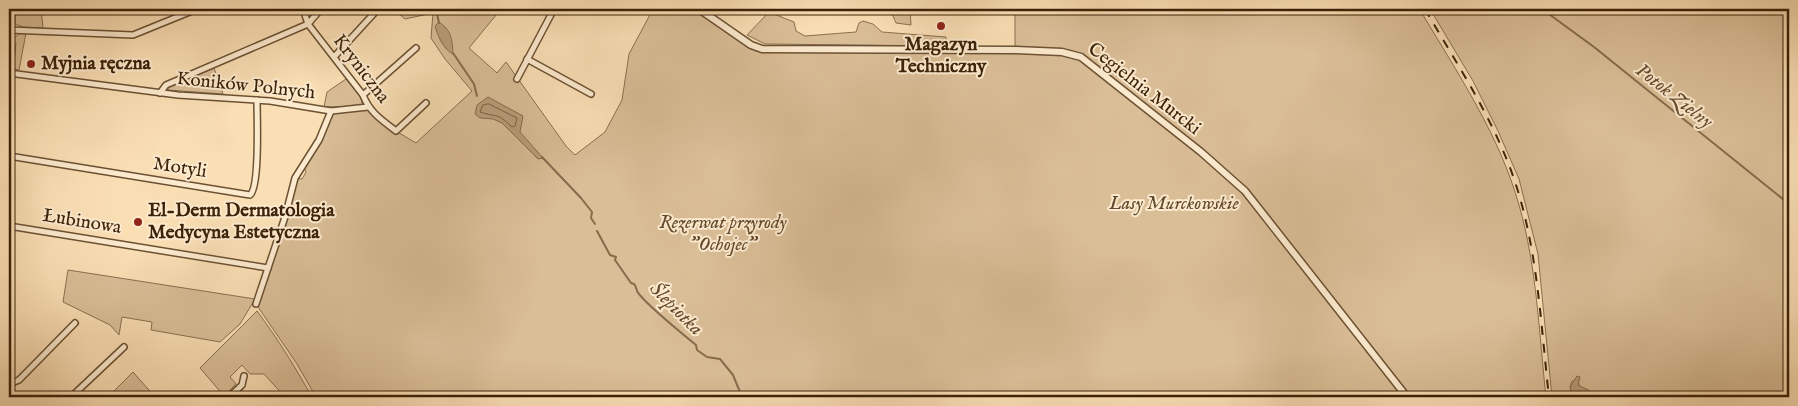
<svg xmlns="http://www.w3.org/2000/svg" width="1798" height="406" font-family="'IM FELL English',serif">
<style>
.green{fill:#dabe97;stroke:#8a7050}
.water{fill:#b99e7a;stroke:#876c4c}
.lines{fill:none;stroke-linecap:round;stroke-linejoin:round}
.shore{stroke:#7a6041;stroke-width:1}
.stream{stroke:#876c4c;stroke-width:2}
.minor-casing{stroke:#6b5133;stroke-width:8}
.tertiary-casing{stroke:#6b5133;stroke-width:9}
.minor{stroke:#fceace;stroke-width:5}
.tertiary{stroke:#fceace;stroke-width:6}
.rail{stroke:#3b2208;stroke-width:2;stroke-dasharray:9 9;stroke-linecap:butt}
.poi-dot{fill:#8f2418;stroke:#fceace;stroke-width:2}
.labels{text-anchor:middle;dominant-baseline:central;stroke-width:4;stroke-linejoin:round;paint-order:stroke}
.poi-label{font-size:19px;font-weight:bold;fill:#3b2208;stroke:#fceace;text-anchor:start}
.street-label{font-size:19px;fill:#3b2208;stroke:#fceace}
.park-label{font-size:19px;font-style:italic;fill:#63492c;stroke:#fceace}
.water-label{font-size:20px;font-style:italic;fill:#674d30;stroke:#fceace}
</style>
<rect width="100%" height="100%" fill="#fadeb4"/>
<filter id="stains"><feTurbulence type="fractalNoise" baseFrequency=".004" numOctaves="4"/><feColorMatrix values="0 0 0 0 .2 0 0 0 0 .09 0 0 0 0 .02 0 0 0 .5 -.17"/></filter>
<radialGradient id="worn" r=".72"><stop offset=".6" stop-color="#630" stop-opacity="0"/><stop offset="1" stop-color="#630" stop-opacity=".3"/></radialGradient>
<!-- green -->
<g class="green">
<polygon points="20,9 41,9 43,28 23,27 15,24 15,16"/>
<path d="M393,9H501L469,48L497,73L506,62L566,146L575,155L605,132L622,100L629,54L653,9H693L751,48L762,51L1015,53V9H1422L1423,15C1459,75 1500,137 1519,205C1537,267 1539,334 1546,397H316L297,364L256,304L295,178L302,179L306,172L303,165L319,140L331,111L368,107L396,131L416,143L472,91L445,59L431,38L433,13L405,19Z"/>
<polygon points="890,9 910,9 911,25 896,23"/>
<polygon points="1430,9 1789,9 1789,397 1595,397 1590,391 1580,387 1578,381 1572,381 1570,387 1573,397 1552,397 1538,254 1519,179 1498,131 1473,81"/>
<polygon points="769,12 794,22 796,31 805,36 856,32 859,23 863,21 873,24 882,32 946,37 946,46 765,44 747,35"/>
<polygon points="20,33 26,33 19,70 12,68 10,61 14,61 16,43 11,42 12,40"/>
<polygon points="214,68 223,94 168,90 168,87"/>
<polygon points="346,79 360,96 363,106 324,107 327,92"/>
<polygon points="68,270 255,299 240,324 220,342 151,330 152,322 122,317 119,335 110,325 63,302"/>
<path d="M257,311C278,339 295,367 312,397H285L264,374H250L242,365L230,377L236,384L224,396L200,368Z"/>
<polygon points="133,372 155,397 110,397 109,396"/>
</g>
<!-- water -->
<g class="water">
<path d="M439,22C452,31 452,39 453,54C443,49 438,36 435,26Z"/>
<polygon points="488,97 523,116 520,132 543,158 538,159 502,123 493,119 480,118 475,114 477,105"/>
<polygon points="1577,376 1580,377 1578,385 1590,391 1595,397 1573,397 1570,387"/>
</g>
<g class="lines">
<!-- shore -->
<path class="shore" d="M489,104L517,118L515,126L512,127C496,112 499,118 480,112L483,105Z"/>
<!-- stream -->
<g class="stream">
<polyline points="436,9 439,23"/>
<polyline points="1542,9 1594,47 1789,204"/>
<polyline points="453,53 474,84 477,96"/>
<polyline points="542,157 581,198 592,212 591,218 595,224"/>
<path d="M597,231L610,255L616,257L615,260L631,283L634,284C636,286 636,288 637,291C642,301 685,336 696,345L697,350L707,357L720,359L733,375L742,397"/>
</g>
<!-- minor casing -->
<g class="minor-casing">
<g id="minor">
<path d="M303,9L308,24L363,95C370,113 382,120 396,131L426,103"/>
<polyline points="9,30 133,35 197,9"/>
<polyline points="334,57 378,9"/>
<polyline points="527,59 591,94"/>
<polyline points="9,73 178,95 270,101 331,111 368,107"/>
<polyline points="517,79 554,9"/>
<polyline points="160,93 166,85 308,24 321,9"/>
<polyline points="363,95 416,48"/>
<path d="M9,156L250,195C260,187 257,116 257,100"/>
<polyline points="9,226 268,268"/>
<polyline points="256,304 285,217 295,178 319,140 331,111"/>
<polyline points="9,384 19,380 75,323"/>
<polyline points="71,397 124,347"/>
<polyline points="229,397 242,385 244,376"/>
</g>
</g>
<!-- tertiary casing -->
<g class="tertiary-casing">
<g id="tertiary">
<polyline points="699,9 751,45 762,49 1015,50 1062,52 1081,57 1201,152 1245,191 1407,397"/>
<polyline points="9,18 13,9"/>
<polyline points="9,382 12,397"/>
</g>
</g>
<!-- minor -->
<use href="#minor" class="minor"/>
<!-- tertiary -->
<use href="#tertiary" class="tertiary"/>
<!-- rail -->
<path class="rail" d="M1425,9C1458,66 1497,124 1517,188C1538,255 1541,327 1549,397"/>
</g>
<!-- markers -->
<g class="poi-dot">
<circle cx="941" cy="26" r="5"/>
<circle cx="31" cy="64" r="5"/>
<circle cx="138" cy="222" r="5"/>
</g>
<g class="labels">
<!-- poi labels -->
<g class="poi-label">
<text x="941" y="45" text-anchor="middle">Magazyn<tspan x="941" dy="22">Techniczny</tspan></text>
<text x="41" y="64">Myjnia ręczna</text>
<text x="148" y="211">El-Derm Dermatologia<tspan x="148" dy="22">Medycyna Estetyczna</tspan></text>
</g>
<!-- street labels -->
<g class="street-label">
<text transform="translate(361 69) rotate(53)">Kryniczna</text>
<text transform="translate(246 86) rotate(6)">Koników Polnych</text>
<text transform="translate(1144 89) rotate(38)">Cegielnia Murcki</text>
<text transform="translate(180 168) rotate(9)">Motyli</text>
<text transform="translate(82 222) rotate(9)">Łubinowa</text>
</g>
<!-- park labels -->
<g class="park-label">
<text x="1174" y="204">Lasy Murckowskie</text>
<text x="723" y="223">Rezerwat przyrody<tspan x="723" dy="22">"Ochojec"</tspan></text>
</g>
<!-- water labels -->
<g class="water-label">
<text transform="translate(1674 96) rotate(38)">Potok Zielny</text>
<text transform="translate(676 309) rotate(45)">Ślepiotka</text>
</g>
</g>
<!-- margin -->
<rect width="1798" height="406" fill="none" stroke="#fadeb4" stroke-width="30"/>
<rect x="10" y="10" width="1778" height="386" fill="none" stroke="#3b2208" stroke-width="2.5"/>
<rect x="15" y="15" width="1768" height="376" fill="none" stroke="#3b2208"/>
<rect width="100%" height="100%" filter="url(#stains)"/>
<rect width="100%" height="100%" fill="url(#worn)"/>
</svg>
